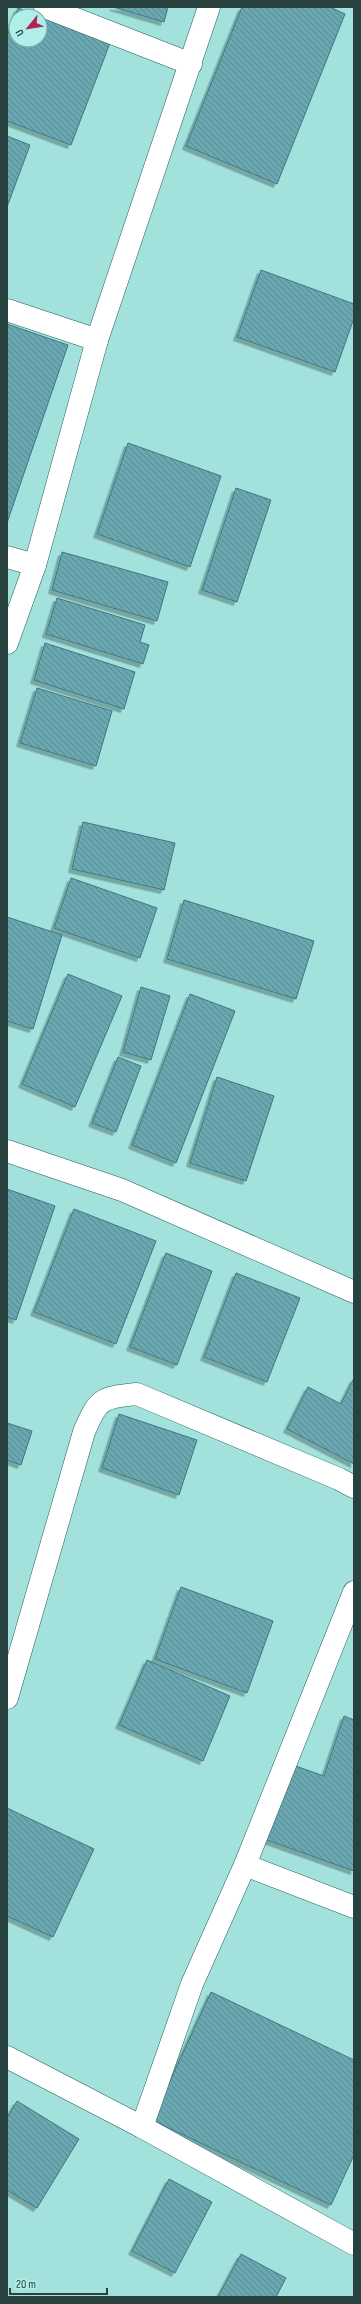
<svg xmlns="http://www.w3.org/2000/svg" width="361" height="2304" font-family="'Sofia Sans Condensed',sans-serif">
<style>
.building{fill:url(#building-back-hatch);stroke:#3c7882;filter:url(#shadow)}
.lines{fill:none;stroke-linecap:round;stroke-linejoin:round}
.minor-casing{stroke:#21615d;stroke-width:23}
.minor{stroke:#fff;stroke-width:22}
</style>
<defs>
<pattern id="building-back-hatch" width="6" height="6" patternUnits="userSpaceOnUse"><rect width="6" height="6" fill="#6aa7b1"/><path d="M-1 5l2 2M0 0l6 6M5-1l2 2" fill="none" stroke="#578a91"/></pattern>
<filter id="shadow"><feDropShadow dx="-3.5" dy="3.5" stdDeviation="0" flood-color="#0004"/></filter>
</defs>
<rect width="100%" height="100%" fill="#a3e2dc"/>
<!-- building -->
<g class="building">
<polygon points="113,7 168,7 164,22"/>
<polygon points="242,7 330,7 345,14 277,184 186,146"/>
<polygon points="18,8 40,16 16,16 16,40 40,40 40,16 110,43 71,145 7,121 7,36"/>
<polygon points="7,136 30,145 7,207"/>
<polygon points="261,270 354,304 354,318 335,372 237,337"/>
<polygon points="7,324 68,345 7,523"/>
<polygon points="128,443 221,476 190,567 97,534"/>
<polygon points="236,488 271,500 237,602 202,590"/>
<polygon points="62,552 168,582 157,621 52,590"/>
<polygon points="57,598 145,625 140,642 149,645 143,664 46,634"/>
<polygon points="45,643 135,672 124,709 34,680"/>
<polygon points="37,688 112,711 96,766 20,743"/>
<polygon points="83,822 175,843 164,890 72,869"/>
<polygon points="71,878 157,908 140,958 54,928"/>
<polygon points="184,900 314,941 296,999 167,959"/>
<polygon points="7,917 62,935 33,1029 7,1021"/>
<polygon points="68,974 122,996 75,1107 22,1084"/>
<polygon points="141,987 170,996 151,1060 123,1052"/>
<polygon points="190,994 235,1011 176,1163 132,1145"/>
<polygon points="118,1057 141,1066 116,1132 92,1123"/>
<polygon points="217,1077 274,1096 246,1181 190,1163"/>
<polygon points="7,1189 55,1206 16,1320 7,1317"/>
<polygon points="74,1209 156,1241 116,1344 34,1312"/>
<polygon points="166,1253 212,1271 177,1365 130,1347"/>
<polygon points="236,1273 300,1298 267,1382 204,1357"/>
<polygon points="354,1378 354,1464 287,1429 308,1387 341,1404"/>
<polygon points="119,1414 197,1440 179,1495 102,1468"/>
<polygon points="7,1423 32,1431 21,1465 7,1460"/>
<polygon points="181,1587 273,1621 247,1693 155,1659"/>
<polygon points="147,1660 230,1696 203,1761 119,1725"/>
<polygon points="344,1716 354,1720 354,1871 264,1839 290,1764 324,1776"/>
<polygon points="7,1808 94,1849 53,1937 7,1916"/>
<polygon points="211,1992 354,2060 354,2155 331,2205 152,2120"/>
<polygon points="17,2101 79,2139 37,2208 7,2190 7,2118"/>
<polygon points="169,2179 212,2202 175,2273 132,2251"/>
<polygon points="241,2254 286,2278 276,2297 218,2297"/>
</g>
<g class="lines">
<!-- minor casing -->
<g class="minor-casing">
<g id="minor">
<polyline points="45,7 191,64"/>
<polyline points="7,310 97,340"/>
<polyline points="7,557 35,565"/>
<polyline points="7,643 35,565 97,340 209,7"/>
<polyline points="7,1151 122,1190 354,1292"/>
<path d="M7,1698L84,1432C99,1398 100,1398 137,1394L339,1479L354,1487"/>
<polyline points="245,1865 354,1907"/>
<polyline points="7,2057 142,2127 354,2244"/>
<polyline points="142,2127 192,1984 245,1865 354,1592"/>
</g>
</g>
<!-- minor -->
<use href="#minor" class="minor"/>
</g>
<!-- border -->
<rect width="361" height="2304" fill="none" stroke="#284240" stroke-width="16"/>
<!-- north arrow -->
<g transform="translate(28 28) rotate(240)"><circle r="19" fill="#b0efe9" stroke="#7aaaa5"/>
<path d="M0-3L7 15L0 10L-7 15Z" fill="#b32250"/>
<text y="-6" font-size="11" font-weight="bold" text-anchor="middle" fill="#284240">U</text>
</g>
<!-- scale -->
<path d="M10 2288v6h97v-6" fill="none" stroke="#284240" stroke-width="2"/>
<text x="16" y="2288" font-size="12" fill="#284240" stroke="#b0efe9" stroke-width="3" paint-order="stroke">20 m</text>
</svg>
